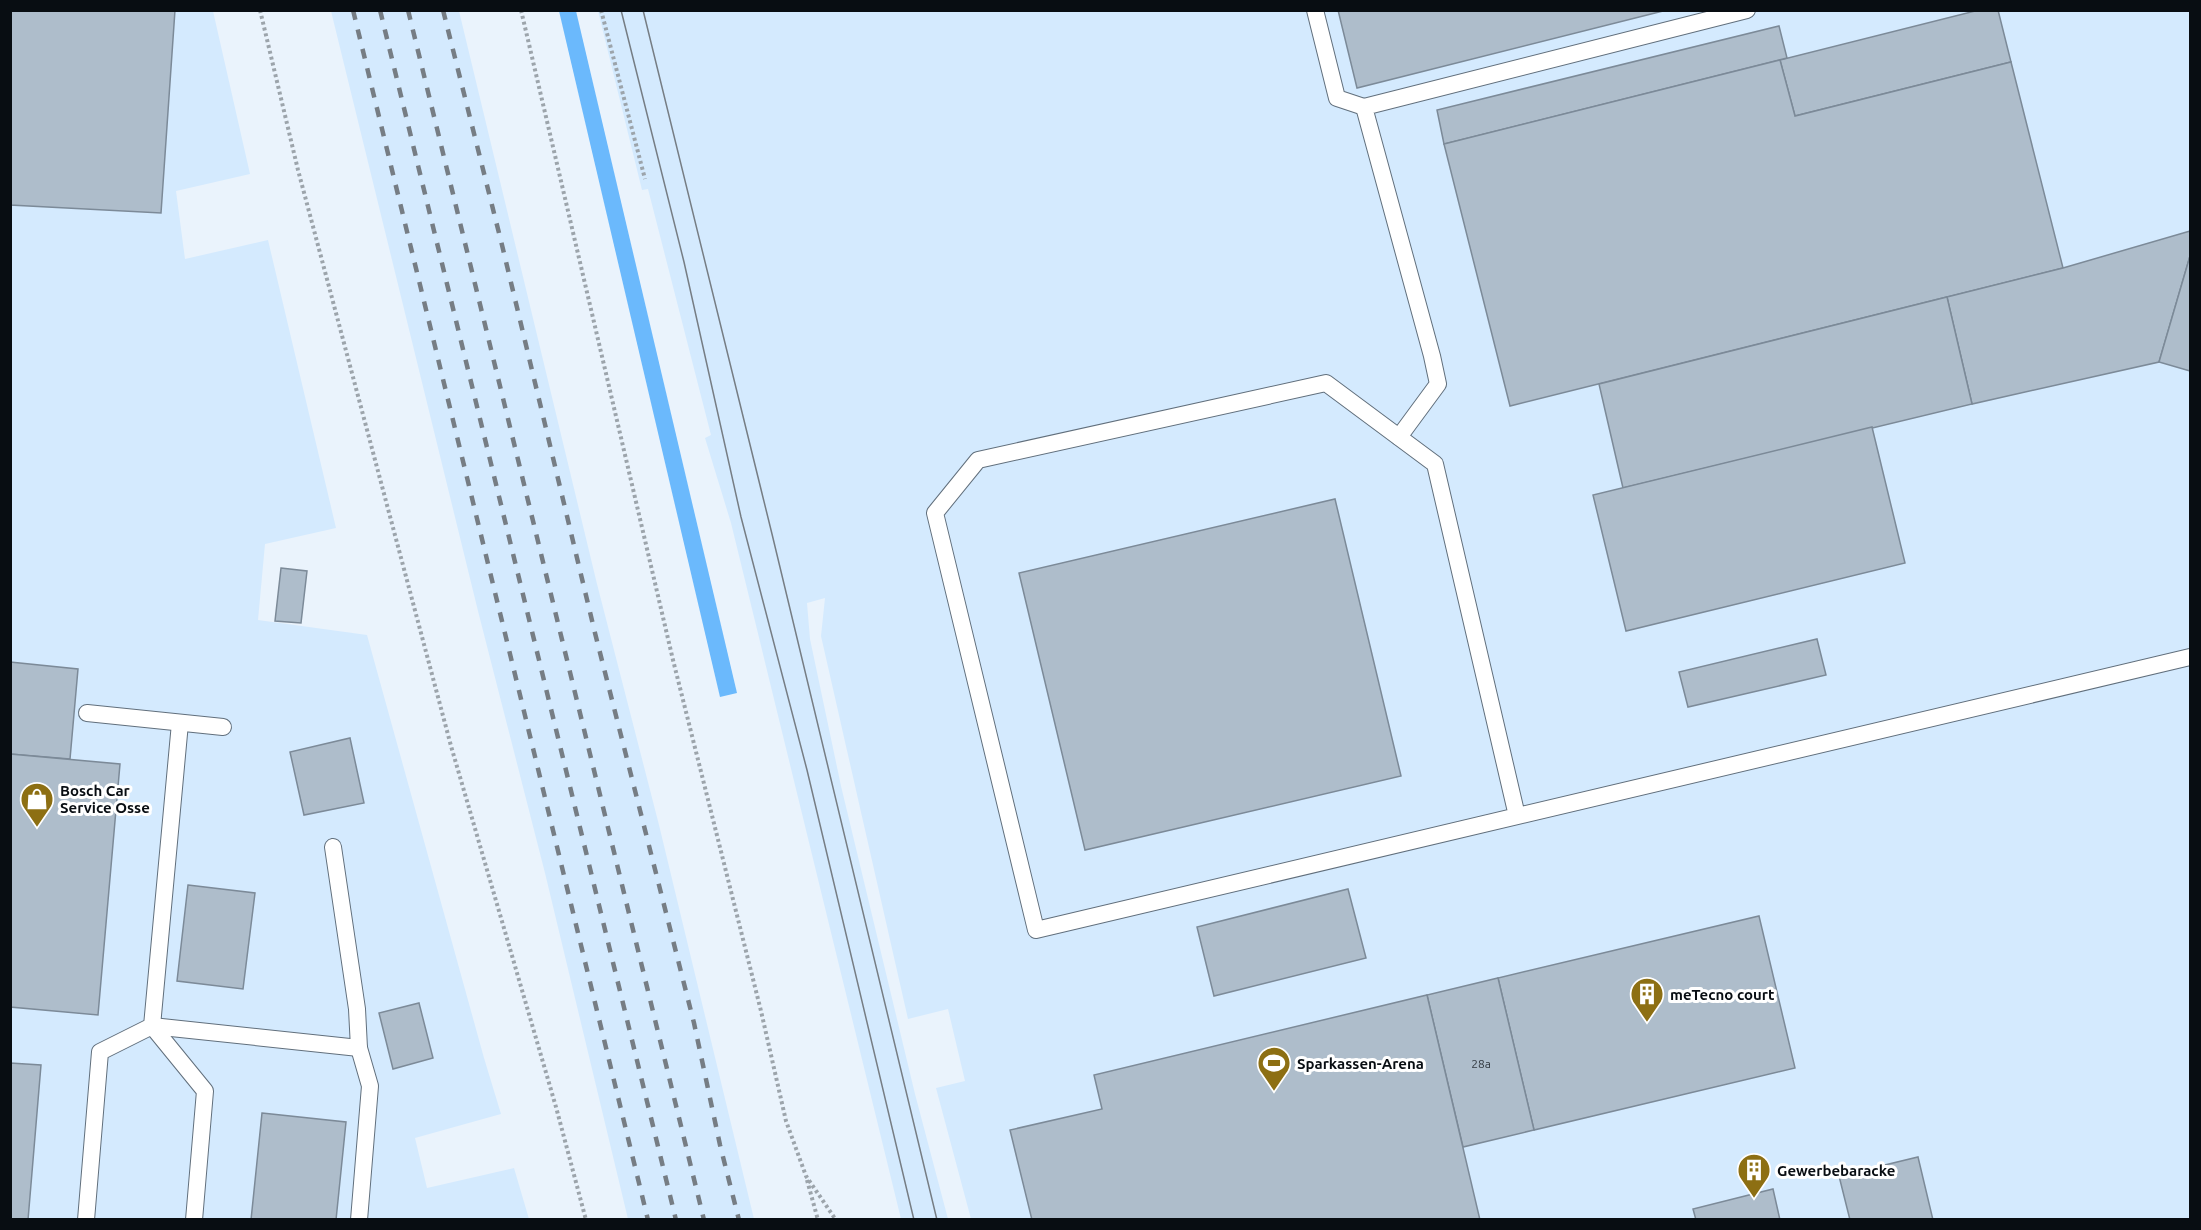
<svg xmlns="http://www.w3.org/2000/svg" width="2201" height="1230" font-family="Ubuntu,sans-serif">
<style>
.built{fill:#d4eafe}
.water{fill:#6bb9fc}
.building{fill:#aebdcb;stroke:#7c8a98;stroke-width:1.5}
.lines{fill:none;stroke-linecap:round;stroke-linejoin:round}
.service-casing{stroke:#616f7c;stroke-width:18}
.path{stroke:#9ca4ab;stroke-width:4;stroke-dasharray:3 3;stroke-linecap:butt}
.service{stroke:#fff;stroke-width:16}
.tram{stroke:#767d84;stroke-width:1.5}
.rail{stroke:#767d84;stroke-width:4.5;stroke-dasharray:10 10;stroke-linecap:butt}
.labels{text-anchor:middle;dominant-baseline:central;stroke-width:6;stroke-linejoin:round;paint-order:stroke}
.number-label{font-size:12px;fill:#323940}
.poi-label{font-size:15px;font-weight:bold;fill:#080d12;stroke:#fff;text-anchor:start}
</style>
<rect width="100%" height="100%" fill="#eaf3fc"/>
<!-- built -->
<g class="built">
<polygon points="10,11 213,11 250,174 176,191 185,259 268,240 336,528 265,544 258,620 367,635 484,1058 501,1114 415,1138 427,1188 514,1168 529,1219 11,1219"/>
<polygon points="331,11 459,11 597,584 659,825 754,1219 628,1219 545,873 478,611"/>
<polygon points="598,11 2190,11 2190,1219 971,1219 936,1088 965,1081 948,1009 908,1019 821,636 825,598 807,603 810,639 841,786 915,1094 948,1219 901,1219 731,523 705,438 711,435 648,189 642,190"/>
</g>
<!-- water -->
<polygon class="water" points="559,11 576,11 737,693 720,697"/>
<!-- building -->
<g class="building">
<polygon points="10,10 175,10 161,213 10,205"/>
<polygon points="1338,10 1667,10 1357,88"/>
<polygon points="1979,10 1998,10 2011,62 1795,116 1780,60"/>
<polygon points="1779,26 1787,58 1444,144 1437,110"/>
<polygon points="1780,60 1795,116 2011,62 2063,268 1510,406 1444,144"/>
<polygon points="2190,231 2190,256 2159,362 1972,404 1947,297 2063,268"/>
<polygon points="2190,256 2190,371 2159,362"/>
<polygon points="1947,297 1972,404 1623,488 1599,384"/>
<polygon points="1872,427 1905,563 1626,631 1593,495"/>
<polygon points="1335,499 1401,776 1085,850 1019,573"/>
<polygon points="281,568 307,571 301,623 275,621"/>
<polygon points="1817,639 1826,675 1688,707 1679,672"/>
<polygon points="10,662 78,669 70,759 10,754"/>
<polygon points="350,738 364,803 304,815 290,752"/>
<polygon points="10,754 120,764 98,1015 10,1007"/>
<polygon points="188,885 255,893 243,989 177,981"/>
<polygon points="1348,889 1366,958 1214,996 1197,927"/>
<polygon points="1759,916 1795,1068 1534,1130 1498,978"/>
<polygon points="1498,978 1534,1130 1463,1147 1427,995"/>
<polygon points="1427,995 1480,1220 1032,1220 1010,1130 1102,1109 1094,1075"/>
<polygon points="419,1003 433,1058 393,1069 379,1013"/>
<polygon points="10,1063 41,1065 28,1220 10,1220"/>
<polygon points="262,1113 346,1122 336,1220 251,1220"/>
<polygon points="1918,1157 1933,1220 1850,1220 1839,1176"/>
<polygon points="1773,1189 1780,1220 1696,1220 1693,1209"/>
</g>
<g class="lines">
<!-- service casing -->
<g class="service-casing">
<g id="service">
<polyline points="1315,10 1337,98 1364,107"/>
<polyline points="1399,437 1438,384 1432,356 1364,107 1747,10"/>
<polyline points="87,713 223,727"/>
<polyline points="1517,816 1435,464 1326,383 978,460 935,513 1036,930 2190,657"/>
<polyline points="152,1026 359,1048 357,1009 333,847"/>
<polyline points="152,1026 205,1091 194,1220"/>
<polyline points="86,1220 100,1052 152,1026 180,723"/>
<polyline points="359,1220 370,1086 359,1048"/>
</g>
</g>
<!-- path -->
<g class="path">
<polyline points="260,10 298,170 451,746 556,1107 586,1220"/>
<polyline points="521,10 673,660 761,1011 786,1121 806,1176 836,1220"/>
<polyline points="601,10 645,179"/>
<polyline points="807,1180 818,1220"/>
</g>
<!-- service -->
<use href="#service" class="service"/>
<!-- tram -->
<g class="tram">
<polyline points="621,10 684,262 741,517 807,770 914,1220"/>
<polyline points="643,10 772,534 937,1220"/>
</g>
<!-- rail -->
<g class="rail">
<polyline points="353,10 648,1220"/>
<polyline points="380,10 676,1220"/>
<polyline points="408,10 704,1220"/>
<polyline points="443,10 502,245 595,633 694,1023 720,1145 739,1220"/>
</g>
</g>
<!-- icons -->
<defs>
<g id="shop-pin" transform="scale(1.725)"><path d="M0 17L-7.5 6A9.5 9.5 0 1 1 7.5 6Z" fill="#8d6f13" stroke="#fff"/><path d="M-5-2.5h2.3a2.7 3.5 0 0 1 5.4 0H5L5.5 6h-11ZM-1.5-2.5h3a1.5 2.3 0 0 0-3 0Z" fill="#fff"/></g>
<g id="building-pin" transform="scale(1.725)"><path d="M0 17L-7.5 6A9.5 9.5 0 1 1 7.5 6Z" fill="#8d6f13" stroke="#fff"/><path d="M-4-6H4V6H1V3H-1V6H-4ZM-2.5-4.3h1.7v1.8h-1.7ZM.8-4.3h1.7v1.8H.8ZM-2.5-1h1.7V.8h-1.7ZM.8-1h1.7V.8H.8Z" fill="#fff"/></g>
<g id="stadium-pin" transform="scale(1.725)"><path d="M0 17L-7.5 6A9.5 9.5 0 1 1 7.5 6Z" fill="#8d6f13" stroke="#fff"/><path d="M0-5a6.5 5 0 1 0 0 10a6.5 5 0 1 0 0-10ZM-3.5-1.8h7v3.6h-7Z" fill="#fff"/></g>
</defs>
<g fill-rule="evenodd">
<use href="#shop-pin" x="37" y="799"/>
<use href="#building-pin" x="1647" y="994"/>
<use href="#stadium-pin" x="1274" y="1063"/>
<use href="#building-pin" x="1754" y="1170"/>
</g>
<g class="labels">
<!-- number labels -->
<g class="number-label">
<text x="1481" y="1063">28a</text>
</g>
<!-- poi labels -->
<g class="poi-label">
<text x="60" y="790">Bosch Car<tspan x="60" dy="17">Service Osse</tspan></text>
<text x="1670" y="994">meTecno court</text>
<text x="1297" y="1063">Sparkassen-Arena</text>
<text x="1777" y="1170">Gewerbebaracke</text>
</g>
</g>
<!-- border -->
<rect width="2201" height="1230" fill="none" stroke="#080d12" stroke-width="24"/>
</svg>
